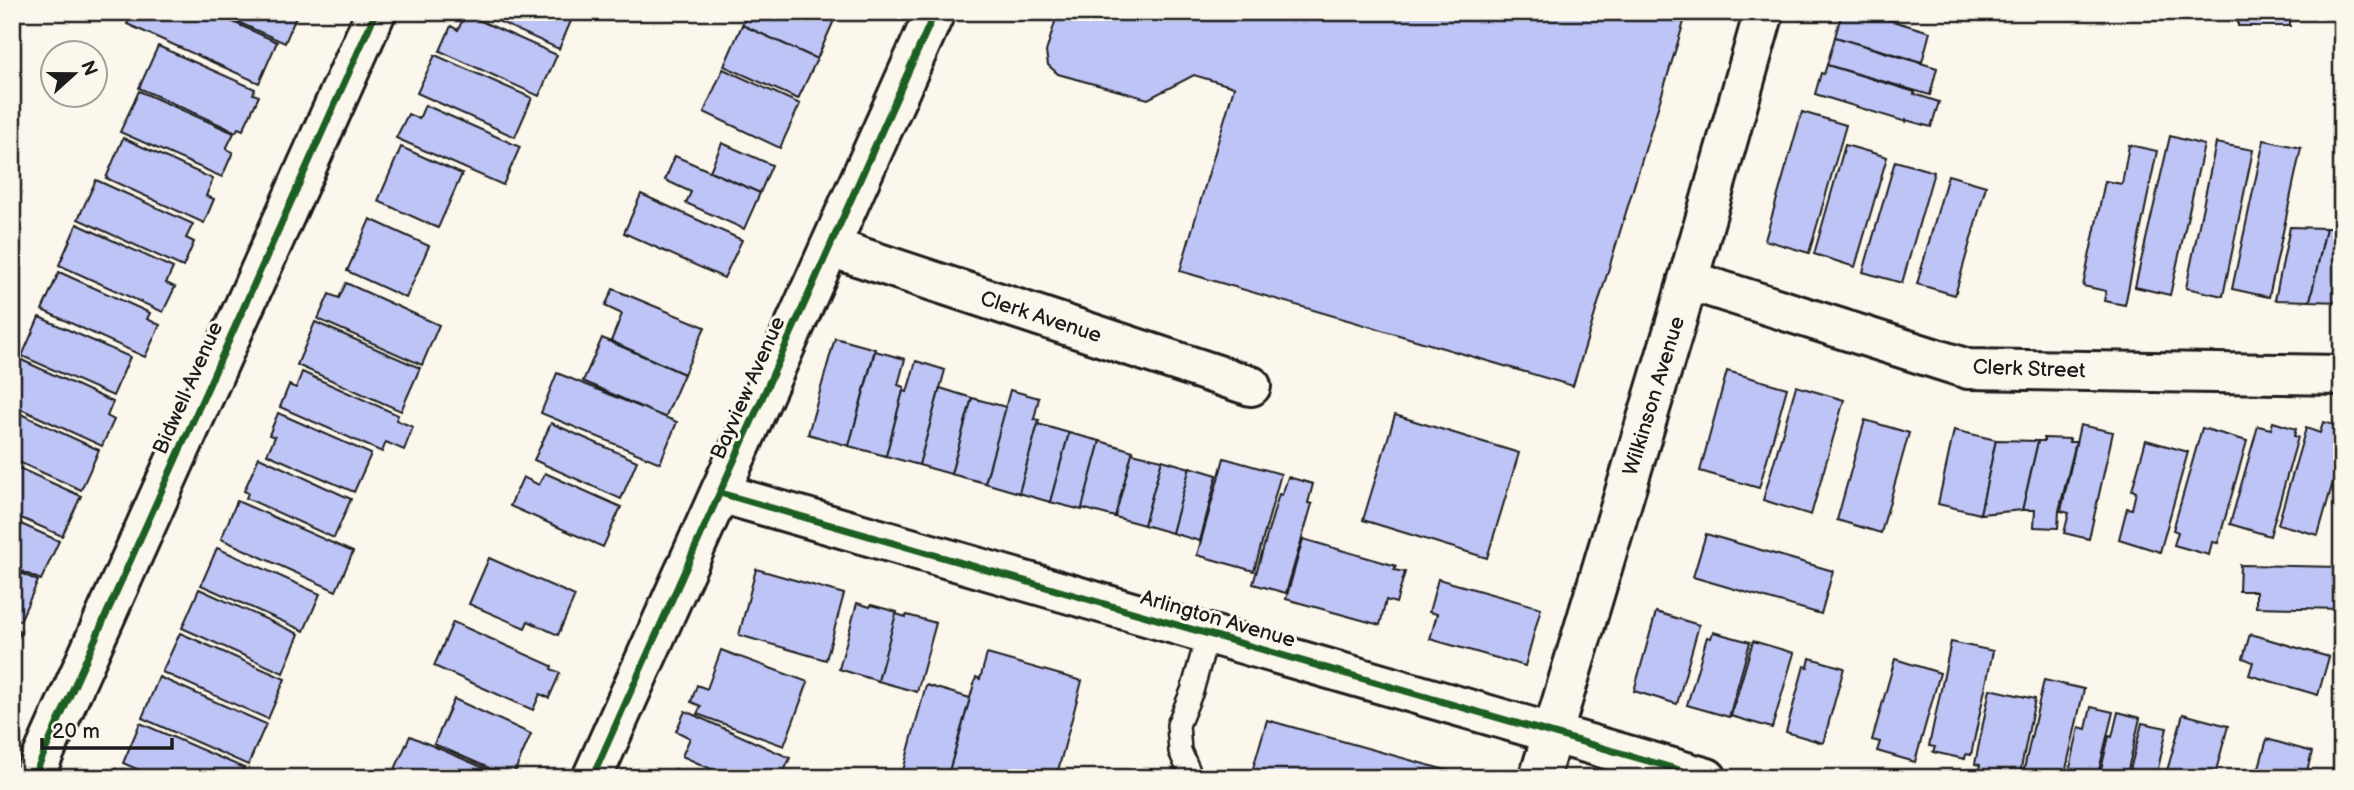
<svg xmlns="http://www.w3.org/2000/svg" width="2354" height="790" font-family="'Balsamiq Sans',sans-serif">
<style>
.building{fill:#bec4f6;stroke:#1c1c1c;stroke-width:2}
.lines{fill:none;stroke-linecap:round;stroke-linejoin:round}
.service-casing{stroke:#1c1c1c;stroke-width:26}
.minor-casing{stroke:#1c1c1c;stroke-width:44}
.tertiary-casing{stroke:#1c1c1c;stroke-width:44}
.service{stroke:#fbf7ec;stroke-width:21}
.minor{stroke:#fbf7ec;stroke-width:38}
.tertiary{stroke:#fbf7ec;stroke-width:38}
.cycleway-casing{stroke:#fbf7ec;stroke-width:11}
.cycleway{stroke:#1b5e20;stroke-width:7}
.labels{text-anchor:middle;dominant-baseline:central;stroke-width:6;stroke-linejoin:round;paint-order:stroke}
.street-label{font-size:21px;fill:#1c1c1c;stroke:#fbf7ec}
</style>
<rect width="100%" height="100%" fill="#fbf7ec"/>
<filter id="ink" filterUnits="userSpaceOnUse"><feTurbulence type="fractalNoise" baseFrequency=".0143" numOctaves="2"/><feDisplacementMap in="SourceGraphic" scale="14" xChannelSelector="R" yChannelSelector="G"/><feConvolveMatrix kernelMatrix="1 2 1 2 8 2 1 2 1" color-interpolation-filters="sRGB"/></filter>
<g filter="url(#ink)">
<!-- building -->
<g class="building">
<polygon points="133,12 211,12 277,42 259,83 127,24"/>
<polygon points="215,12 298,12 285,43"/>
<polygon points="478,12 569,12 574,14 559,49"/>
<polygon points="748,12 821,12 835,18 817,59 742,25"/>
<polygon points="1058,12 1687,12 1573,386 1180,271 1234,87 1194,75 1148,99 1058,74 1048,65 1046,52"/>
<polygon points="1842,12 1862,12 1930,32 1922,62 1835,37"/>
<rect x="2238" y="12" width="52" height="14"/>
<polygon points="465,14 557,55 539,96 440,51 451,26 458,30"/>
<polygon points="742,25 817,59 798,99 724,66"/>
<polygon points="1835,37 1937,68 1930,95 1827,65"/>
<polygon points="158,46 255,89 253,94 259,96 243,130 238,128 236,132 139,88"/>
<polygon points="435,55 532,98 515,137 417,93"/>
<polygon points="1827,65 1915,92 1914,94 1939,102 1931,127 1906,120 1906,122 1815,94 1821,73 1824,74"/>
<polygon points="723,69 800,104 780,148 704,112"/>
<polygon points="139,91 234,133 226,149 233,152 222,177 120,132"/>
<polygon points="425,105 520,147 503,185 396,138 408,114 419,119"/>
<polygon points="1802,112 1846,125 1809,253 1765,240"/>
<polygon points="2170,136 2204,145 2170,295 2135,287"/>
<polygon points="123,138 213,179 206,196 214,199 204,223 106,178"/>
<polygon points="2264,140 2301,148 2269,297 2232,289"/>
<polygon points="722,143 772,165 760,193 710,171"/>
<polygon points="2216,143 2253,150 2223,296 2186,288"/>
<polygon points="1845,145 1887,157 1855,267 1814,254"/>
<polygon points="2129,145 2157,151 2125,305 2104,301 2106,291 2083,286 2105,181 2122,184"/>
<polygon points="401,147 462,174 438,228 378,201"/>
<polygon points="675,156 760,193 744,229 686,203 691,192 665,180"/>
<polygon points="1895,161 1934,172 1902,283 1863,272"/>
<polygon points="1948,175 1986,186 1955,295 1917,284"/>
<polygon points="96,180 193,224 186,238 194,242 183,267 78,219"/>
<polygon points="641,194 742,240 724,278 624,233"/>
<polygon points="370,219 429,246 406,298 347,271"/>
<polygon points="77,224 173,268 166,283 175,287 163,312 59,265"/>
<polygon points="2290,227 2326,228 2310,301 2275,300"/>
<polygon points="2326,228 2342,228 2342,302 2310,301"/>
<polygon points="59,272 150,313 147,319 160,325 145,357 42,310"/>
<polygon points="346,283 439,325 422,365 318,319 329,294 339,298"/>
<polygon points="613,289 705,327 684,374 611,341 622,314 605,306"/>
<polygon points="39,317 130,357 113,396 22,356"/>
<polygon points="315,322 420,368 401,411 297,365"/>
<polygon points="602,338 684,374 665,418 583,381"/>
<polygon points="835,338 875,349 849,446 808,434"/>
<polygon points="875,351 905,359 898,385 904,387 886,456 849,446"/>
<polygon points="15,357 113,402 107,416 114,420 102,446 12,405 12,364"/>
<polygon points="916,361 945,370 919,465 886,456 903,391 907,392"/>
<polygon points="1727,371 1787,388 1759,488 1700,471"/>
<polygon points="302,372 398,415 396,420 413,427 404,450 386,442 382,452 280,407 289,385 296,388"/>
<polygon points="557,373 677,422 660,463 541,413"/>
<polygon points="1796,386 1844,400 1811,515 1763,500"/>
<polygon points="940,388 972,398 951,474 919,465"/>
<polygon points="1010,390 1039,398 1034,419 1039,420 1019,493 985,483"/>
<polygon points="972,398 1006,407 985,483 951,474"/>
<polygon points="12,410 99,450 81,490 12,459"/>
<polygon points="278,413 371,454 354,492 267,454 275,437 269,435"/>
<polygon points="1395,415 1519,453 1487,558 1363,520"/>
<polygon points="1865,420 1909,433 1881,533 1837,520"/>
<polygon points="2273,422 2296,429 2294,436 2298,437 2270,536 2230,524 2258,426 2271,429"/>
<polygon points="2323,422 2342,427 2342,450 2318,535 2278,524 2306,428 2320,433"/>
<polygon points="551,423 637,461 621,499 534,460"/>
<polygon points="1038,424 1069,433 1050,502 1019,493"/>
<polygon points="2080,425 2113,432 2089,539 2064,533 2069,513 2061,511"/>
<polygon points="2202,428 2247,441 2218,543 2212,542 2209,555 2174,545 2178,532 2173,530"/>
<polygon points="1954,430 1996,440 1980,514 1938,504"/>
<polygon points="1069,433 1100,441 1082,510 1050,502"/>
<polygon points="2044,438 2070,439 2069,442 2076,442 2059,511 2058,528 2034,527 2035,510 2022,510 2038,441 2044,441"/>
<polygon points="1996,440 2038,441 2022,510 1980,514"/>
<polygon points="2146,440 2188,452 2160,552 2119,539 2127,508 2132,509 2136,492 2132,490"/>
<polygon points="1100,441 1133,451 1115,517 1082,508"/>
<polygon points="1132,453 1162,460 1144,525 1115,517"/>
<polygon points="259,457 351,499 334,538 246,498 248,493 244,491"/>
<polygon points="1224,458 1281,474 1254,571 1197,555"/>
<polygon points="2342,458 2342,493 2333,491"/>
<polygon points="1162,460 1190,468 1172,533 1144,525"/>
<polygon points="12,465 81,496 62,536 12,514"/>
<polygon points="1190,467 1217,475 1200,541 1172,533"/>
<polygon points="545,473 621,507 603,547 510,506 523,477 539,485"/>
<polygon points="1288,477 1313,484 1308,503 1312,504 1286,593 1253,584 1279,494 1282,495"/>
<polygon points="237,501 353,552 336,591 221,539"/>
<polygon points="12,520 59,541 41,580 12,567"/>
<polygon points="1706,534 1833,571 1821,614 1693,577"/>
<polygon points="1303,539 1396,566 1394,570 1405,572 1396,603 1386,600 1380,625 1286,599"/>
<polygon points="217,548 320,594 304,631 201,585"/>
<polygon points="489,558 575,596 558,635 528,621 525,628 469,604"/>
<polygon points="2240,565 2341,567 2341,609 2256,607 2256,591 2239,591"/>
<polygon points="12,569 38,581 20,621 12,618"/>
<polygon points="756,569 844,594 826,660 739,635"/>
<polygon points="1438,579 1541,608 1525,666 1430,639 1437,614 1429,612"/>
<polygon points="199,589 299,634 283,673 182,628"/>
<polygon points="857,603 870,607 871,605 897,612 878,681 839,669"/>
<polygon points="1656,612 1699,625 1677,704 1634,691"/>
<polygon points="896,614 906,617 907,615 936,623 917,692 878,681"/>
<polygon points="453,622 552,666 551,669 560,673 549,698 540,694 533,710 434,666"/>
<polygon points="12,627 21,631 12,651"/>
<polygon points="1713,632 1750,642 1729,717 1687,705 1707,637 1711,638"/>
<polygon points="180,633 285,679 268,719 162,672"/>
<polygon points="2250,634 2329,657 2318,695 2249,675 2253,662 2243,658"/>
<polygon points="1753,641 1794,653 1772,728 1731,716"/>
<polygon points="1951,642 1993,651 1971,755 1966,754 1965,759 1933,752 1935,747 1929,746"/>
<polygon points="721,650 808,682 784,746 697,714 701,706 691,702 697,685 707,689"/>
<polygon points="987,654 1082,681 1056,778 947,778 976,677 980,679"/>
<polygon points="1810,658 1844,668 1823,743 1786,732 1804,666 1808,667"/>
<polygon points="1895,659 1940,673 1915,762 1877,751 1880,742 1872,740"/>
<polygon points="159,677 266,724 248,765 142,718"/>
<polygon points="2044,680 2084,689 2064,778 2022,778"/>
<polygon points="926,685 970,698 947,778 901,778"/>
<polygon points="1990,689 2035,699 2020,773 2016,773 2015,778 1977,778 1980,765 1975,764"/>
<polygon points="454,699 531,734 512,778 434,744"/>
<polygon points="2091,707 2113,712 2097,778 2068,778 2079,727 2086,729"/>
<polygon points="685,711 790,758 781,778 731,778 682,756 690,738 676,731"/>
<polygon points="2118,712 2140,718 2126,778 2099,778 2109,736 2112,737"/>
<polygon points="2183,714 2228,726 2214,778 2165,778"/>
<polygon points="1267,720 1474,778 1260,778 1251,775"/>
<polygon points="140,723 244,768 240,778 157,778 123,763"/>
<polygon points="2142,723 2167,728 2156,778 2128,778"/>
<polygon points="410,736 500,775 499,778 391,778"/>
<polygon points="2267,739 2312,752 2305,778 2256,778"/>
<polygon points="114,768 122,772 123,769 143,778 109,778"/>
<polygon points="675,769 693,778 672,778"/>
</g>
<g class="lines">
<!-- service casing -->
<g class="service-casing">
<polyline id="service" points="1192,778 1180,751 1178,725 1192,691 1208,634"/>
</g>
<!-- minor casing -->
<g class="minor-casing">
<g id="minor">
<polyline points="830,247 1251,386"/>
<polyline points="1688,280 1968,369 2342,375"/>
<polyline points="33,778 376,12"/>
<polyline points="1539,778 1677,319 1764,12"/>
</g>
</g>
<!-- tertiary casing -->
<g class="tertiary-casing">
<g id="tertiary">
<polyline points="720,493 1707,778"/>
<polyline points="592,778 935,12"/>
</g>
</g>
<!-- service -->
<use href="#service" class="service"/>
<!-- minor -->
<use href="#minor" class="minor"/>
<!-- tertiary -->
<use href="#tertiary" class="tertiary"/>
<!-- cycleway casing -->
<g class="cycleway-casing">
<g id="cycleway">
<polyline points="720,493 1707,778"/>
<polyline points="33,778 376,12"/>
<polyline points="592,778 935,12"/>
</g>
</g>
<!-- cycleway -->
<use href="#cycleway" class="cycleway"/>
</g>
</g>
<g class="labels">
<!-- street labels -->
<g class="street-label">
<text transform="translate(1041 317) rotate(18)">Clerk Avenue</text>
<text transform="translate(2029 369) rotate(2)">Clerk Street</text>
<text transform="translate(188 388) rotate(-66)">Bidwell Avenue</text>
<text transform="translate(748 388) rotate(-66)">Bayview Avenue</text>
<text transform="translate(1654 396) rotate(-73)">Wilkinson Avenue</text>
<text transform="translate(1218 619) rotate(16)">Arlington Avenue</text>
</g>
</g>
<!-- margin -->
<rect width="2354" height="790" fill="none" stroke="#fbf7ec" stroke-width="42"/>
<rect x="21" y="21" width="2312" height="748" fill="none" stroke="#1c1c1c" stroke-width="2.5" filter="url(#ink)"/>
<!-- north arrow -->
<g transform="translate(74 74) rotate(69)"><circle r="33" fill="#fbf7ec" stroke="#a29f99" stroke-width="2"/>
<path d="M0-5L12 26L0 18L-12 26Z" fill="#1c1c1c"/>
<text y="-10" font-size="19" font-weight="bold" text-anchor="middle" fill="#1c1c1c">N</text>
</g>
<!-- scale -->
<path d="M42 738v10h130v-10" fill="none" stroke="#1c1c1c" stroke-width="3.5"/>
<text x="52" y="738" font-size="21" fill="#1c1c1c" stroke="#fbf7ec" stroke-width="5" paint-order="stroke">20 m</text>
</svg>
